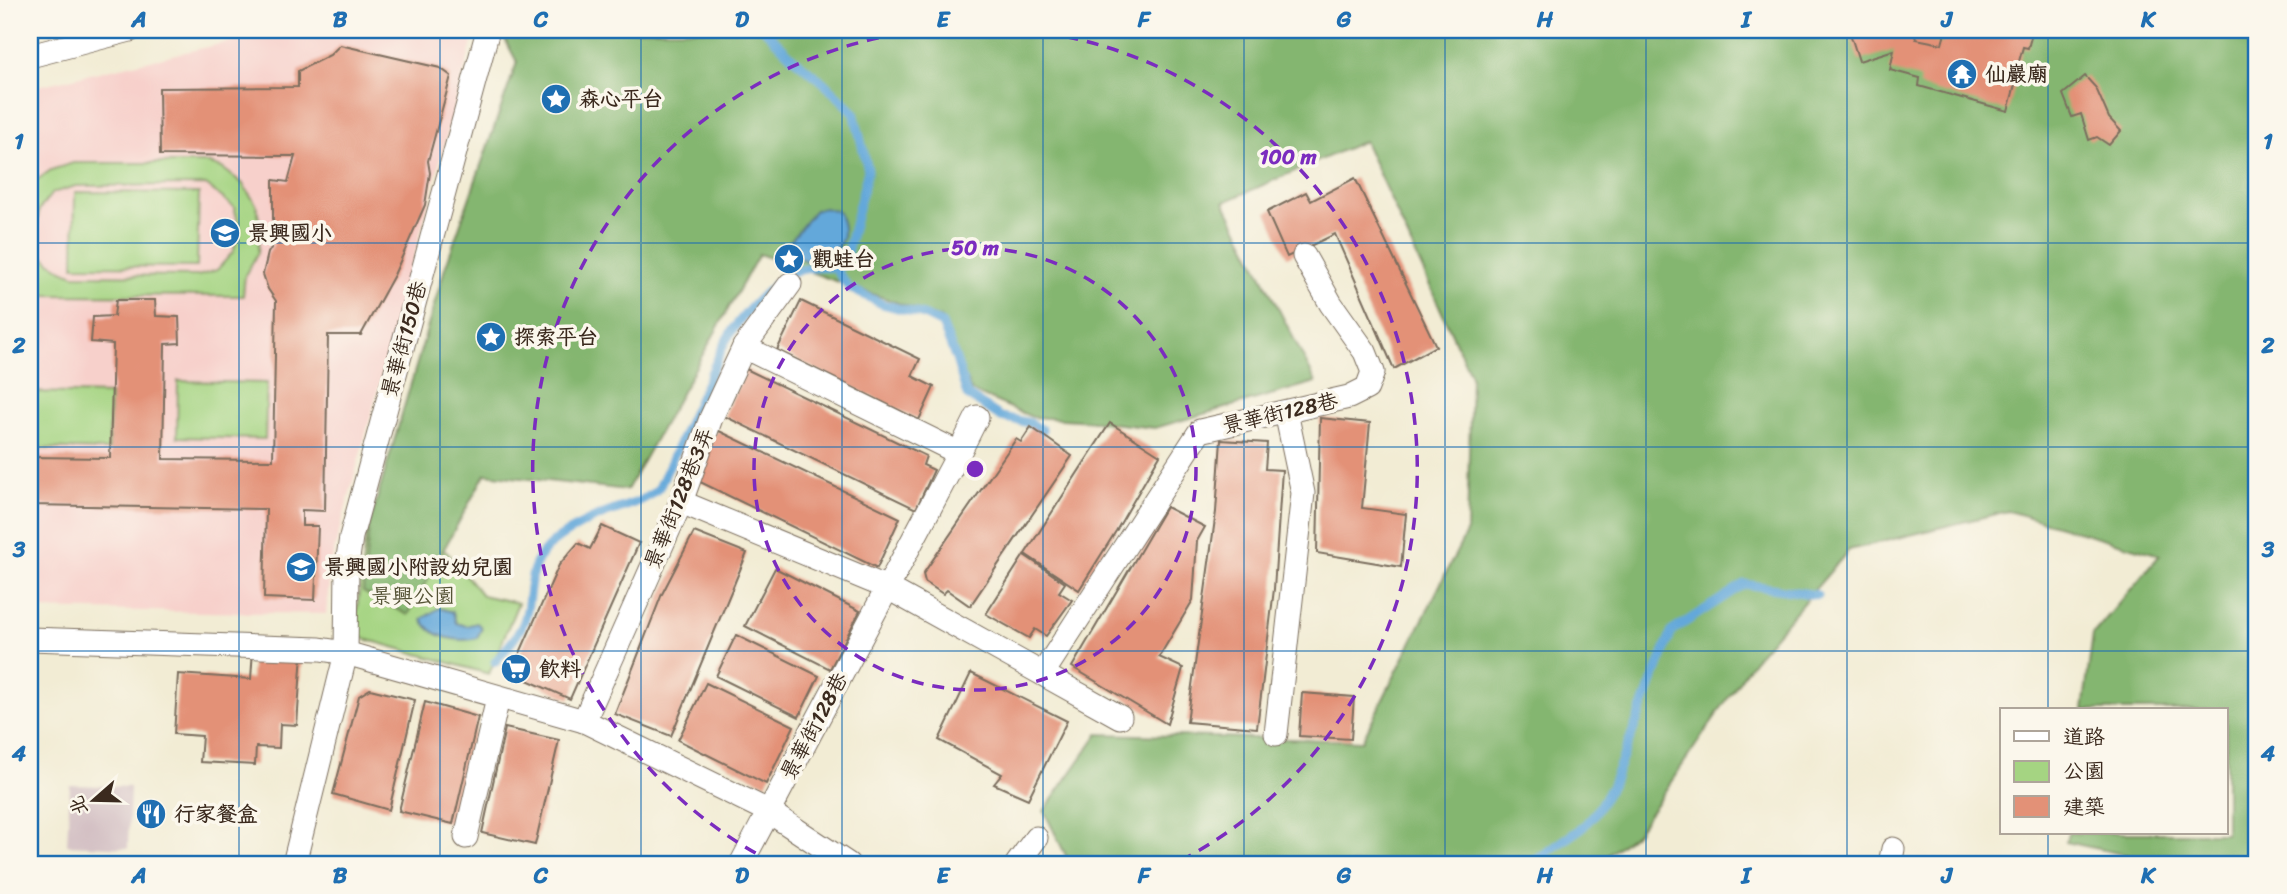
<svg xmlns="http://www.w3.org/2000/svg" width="2287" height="894" font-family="Sriracha,'LXGW WenKai TC',sans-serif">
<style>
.built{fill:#f7d0cb}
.industrial{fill:#d2bec2}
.green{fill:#a5d482;stroke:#707f50;stroke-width:2;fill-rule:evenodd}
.forest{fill:#84b670;stroke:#607047;stroke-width:2}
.water{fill:#64a8da;stroke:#50697c;stroke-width:2}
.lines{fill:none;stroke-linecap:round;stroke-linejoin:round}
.stream{stroke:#64a8da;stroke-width:9}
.building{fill:#e39177}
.minor-casing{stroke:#7b6e5e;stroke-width:25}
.minor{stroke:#fff;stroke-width:23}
.grid{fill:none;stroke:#1f6fb2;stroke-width:2;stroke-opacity:0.55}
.ring{fill:none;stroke:#7b2cbf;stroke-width:3.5;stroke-dasharray:12 9}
.labels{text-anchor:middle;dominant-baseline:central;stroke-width:7;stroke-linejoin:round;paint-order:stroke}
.poi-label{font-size:21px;font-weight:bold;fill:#3b2a1e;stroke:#fbf7ec;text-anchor:start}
.street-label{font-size:21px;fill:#3b2a1e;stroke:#fbf7ec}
.park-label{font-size:21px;fill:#565437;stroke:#fbf7ec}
.centre{fill:#7b2cbf;stroke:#fbf7ec;stroke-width:3.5}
.ring-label{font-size:21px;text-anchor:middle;font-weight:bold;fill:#7b2cbf;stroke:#fbf7ec;stroke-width:7;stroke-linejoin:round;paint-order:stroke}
.neatline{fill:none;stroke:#1f6fb2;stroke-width:2.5}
.grid-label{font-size:23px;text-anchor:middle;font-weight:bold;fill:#1f6fb2}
</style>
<rect width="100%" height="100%" fill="#fbf7ec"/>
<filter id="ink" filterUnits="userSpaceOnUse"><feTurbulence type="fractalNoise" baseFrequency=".0143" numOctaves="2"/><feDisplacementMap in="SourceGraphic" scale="14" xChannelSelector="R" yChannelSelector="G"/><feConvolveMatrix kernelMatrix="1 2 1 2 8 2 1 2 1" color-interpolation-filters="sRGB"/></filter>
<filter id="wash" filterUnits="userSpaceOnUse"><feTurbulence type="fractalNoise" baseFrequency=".00686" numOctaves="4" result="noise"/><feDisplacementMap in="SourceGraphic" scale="28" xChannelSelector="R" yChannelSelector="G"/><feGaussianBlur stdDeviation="1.57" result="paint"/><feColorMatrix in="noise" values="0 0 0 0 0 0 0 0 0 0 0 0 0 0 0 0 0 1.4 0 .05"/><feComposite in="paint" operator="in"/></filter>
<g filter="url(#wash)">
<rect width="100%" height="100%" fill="#f2ecd4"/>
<!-- built -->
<polygon class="built" points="446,30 473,39 331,562 326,614 30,609 30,88 272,32"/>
<!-- industrial -->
<polygon class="industrial" points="70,785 130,787 128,848 67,845"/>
<!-- green -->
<g class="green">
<path d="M73,163H207L222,168L242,183L256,204L260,224L258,253L245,275L243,296L30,295V185L51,170ZM206,185L234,207L240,229L233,252L217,270L198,276L74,275L56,267L41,254L36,233L39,210L52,193L76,186Z"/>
<polygon points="75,192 199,193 197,267 74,266"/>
<polygon points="178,381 267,383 265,439 177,437"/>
<polygon points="30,392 110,394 109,450 30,448"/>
<polygon points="367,523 447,552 482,595 518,603 489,674 354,636"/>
</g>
<!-- forest -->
<polygon class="forest" points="500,30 2257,30 2257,864 2181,864 2145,859 2066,842 2068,833 2226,833 2226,710 2083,710 2093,634 2160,555 2008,511 1849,550 1753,661 1637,832 1597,864 1070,864 1044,811 1098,734 1362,741 1467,531 1471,376 1364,141 1224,202 1316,382 1155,428 1093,421 1032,417 971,391 941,318 759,254 627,490 485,474 408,615 363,592 369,526 445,268 517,62"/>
<!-- water -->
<g class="water">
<path d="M824,208L838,211C853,245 835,252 806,261L791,254L788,244L815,210Z"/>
<path d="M439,608L453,612L456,623L466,626L477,623L482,628L477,638C459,643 431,638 422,619Z"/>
</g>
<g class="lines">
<!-- stream -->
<g class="stream">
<polyline points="765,30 793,58 823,82 854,112 868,170 844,264 834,267"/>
<path d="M495,662C506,648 520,635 525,618C533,590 525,572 547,548C560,534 594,517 612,511C631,504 644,502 659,488L725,342C739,318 773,279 800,270C811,267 823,268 834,267L849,288L882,304L924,315L942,324L956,359L967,395L1001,417L1030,423L1042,430"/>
<polyline points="1530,864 1583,827 1596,812 1612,785 1672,631 1744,584 1817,595"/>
</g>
</g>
<g id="blocks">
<!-- building -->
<g class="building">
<polygon points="1849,30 1913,30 1916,39 1942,44 1946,30 2033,30 2028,48 2023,47 2018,65 2020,66 2008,111 1919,86 1920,78 1890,70 1894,50 1859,61"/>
<polygon points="340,45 440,68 451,76 428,161 430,173 425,205 394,275 361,335 328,335 325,511 302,510 302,526 318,526 315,600 264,598 266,509 30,505 30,457 110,458 113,344 91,342 93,317 114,316 116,300 155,300 156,316 179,317 180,343 165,344 163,459 273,460 276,301 268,289 263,274 268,253 273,245 273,180 288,182 295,156 160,155 159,88 298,87 298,71 330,55"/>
<polygon points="2085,76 2096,88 2109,118 2121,131 2109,145 2097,137 2089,140 2081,114 2072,117 2063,94"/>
<polygon points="1355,178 1436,346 1394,369 1335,234 1287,257 1267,212 1306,192 1311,201"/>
<polygon points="801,301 920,359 912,376 934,387 919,420 777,350"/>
<polygon points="746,369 926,456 923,465 934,470 916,509 724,416"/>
<polygon points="1320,418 1370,423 1362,508 1406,514 1401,567 1317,553"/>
<polygon points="1110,423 1160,455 1116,531 1079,590 1025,554"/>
<polygon points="1031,427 1072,456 970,606 947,590 943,594 925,582 923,574 1016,439 1021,442"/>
<polygon points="717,430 900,518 877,568 694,479"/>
<polygon points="1221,440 1267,443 1265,469 1282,470 1274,589 1257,728 1187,722 1216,512"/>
<polygon points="1166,507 1205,527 1197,541 1193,600 1159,657 1183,668 1167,724 1072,667"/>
<polygon points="602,526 639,543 570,699 511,673 559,565 578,543 590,549"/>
<polygon points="694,532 747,553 671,736 615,714 662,594"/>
<polygon points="1024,555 1065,583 1059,592 1072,600 1046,636 1035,629 1029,638 986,614"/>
<polygon points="775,568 860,611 830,669 745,626"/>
<polygon points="736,635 819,676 799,717 716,676"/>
<polygon points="253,650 302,653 297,725 280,724 279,748 256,747 255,765 200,762 202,736 174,734 178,674 251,679"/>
<polygon points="971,673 1067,721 1028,799 994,784 1002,774 939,740"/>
<polygon points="706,683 794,726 766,784 678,740"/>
<polygon points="370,689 415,700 389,810 333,794 359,696"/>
<polygon points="1302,693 1354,697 1351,739 1299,736"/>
<polygon points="425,702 478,717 453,824 399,811"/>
<polygon points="505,728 559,740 535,845 482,833"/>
</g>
</g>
</g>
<g filter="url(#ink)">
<use href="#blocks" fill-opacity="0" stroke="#7b6e5e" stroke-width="2"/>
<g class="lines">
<!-- minor casing -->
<g class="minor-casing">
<g id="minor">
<polyline points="30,56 130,30"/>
<polyline points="959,453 977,417"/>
<polyline points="681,502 888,588 1120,717"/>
<polyline points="30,639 320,649 346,653 584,721 768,811 848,864"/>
<polyline points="1043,673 1200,431 1349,397 1367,388 1373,372 1365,352 1331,304 1304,256"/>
<polyline points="584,721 681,502 711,418 744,347 790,284"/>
<polyline points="1276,734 1303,493 1286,412"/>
<polyline points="466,837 498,698"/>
<polyline points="294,864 346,653 347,565 351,537 488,30"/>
<polyline points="741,864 959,453 744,347"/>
<polyline points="1017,864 1036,838"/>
<polyline points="1890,864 1893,849"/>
</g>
</g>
<!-- minor -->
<use href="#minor" class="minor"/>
</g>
</g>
<!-- grid -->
<path class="grid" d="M239,30V864M440,30V864M641,30V864M842,30V864M1043,30V864M1244,30V864M1445,30V864M1646,30V864M1847,30V864M2048,30V710M30,243H2257M30,447H2257M30,651H2257M2048,833V864"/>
<!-- distance rings -->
<g class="ring">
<circle cx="975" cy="469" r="221"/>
<path d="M774 863A442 442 0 0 1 925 30M1025 30A442 442 0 0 1 1176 863"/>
</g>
<!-- icons -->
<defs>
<g id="temple-disc" transform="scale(1.575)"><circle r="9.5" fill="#1f6fb2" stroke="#fbf7ec"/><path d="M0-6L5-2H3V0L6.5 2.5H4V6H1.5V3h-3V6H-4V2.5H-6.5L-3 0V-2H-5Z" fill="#fff"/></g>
<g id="sight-disc" transform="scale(1.575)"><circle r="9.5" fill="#1f6fb2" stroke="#fbf7ec"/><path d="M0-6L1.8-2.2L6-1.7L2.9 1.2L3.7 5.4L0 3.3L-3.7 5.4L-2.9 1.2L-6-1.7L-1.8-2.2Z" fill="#fff"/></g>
<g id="school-disc" transform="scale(1.575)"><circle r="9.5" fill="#1f6fb2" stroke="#fbf7ec"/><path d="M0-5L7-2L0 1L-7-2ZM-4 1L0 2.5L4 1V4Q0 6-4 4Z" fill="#fff"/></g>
<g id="supermarket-disc" transform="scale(1.575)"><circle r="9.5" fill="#1f6fb2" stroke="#fbf7ec"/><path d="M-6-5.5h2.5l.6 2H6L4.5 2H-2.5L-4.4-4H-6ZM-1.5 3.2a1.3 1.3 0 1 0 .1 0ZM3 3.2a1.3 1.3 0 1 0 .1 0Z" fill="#fff"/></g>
<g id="restaurant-disc" transform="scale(1.575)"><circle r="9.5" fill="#1f6fb2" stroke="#fbf7ec"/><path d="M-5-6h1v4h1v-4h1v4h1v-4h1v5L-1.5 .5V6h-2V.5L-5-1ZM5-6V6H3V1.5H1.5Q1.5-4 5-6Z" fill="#fff"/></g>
</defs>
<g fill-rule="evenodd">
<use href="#temple-disc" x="1962" y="74"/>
<use href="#sight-disc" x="556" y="99"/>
<use href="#school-disc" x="225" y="233"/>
<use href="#sight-disc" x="789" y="259"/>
<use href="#sight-disc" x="491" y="337"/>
<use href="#school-disc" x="301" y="567"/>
<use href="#supermarket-disc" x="516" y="669"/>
<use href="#restaurant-disc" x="151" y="814"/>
</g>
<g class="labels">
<!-- poi labels -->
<g class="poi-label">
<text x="1985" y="74">仙巖廟</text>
<text x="579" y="99">森心平台</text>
<text x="248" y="233">景興國小</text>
<text x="812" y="259">觀蛙台</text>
<text x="514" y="337">探索平台</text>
<text x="324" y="567">景興國小附設幼兒園</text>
<text x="539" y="669">飲料</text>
<text x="174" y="814">行家餐盒</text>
</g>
<!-- street labels -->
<g class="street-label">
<text transform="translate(404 339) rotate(-75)">景華街150巷</text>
<text transform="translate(1280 413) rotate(-13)">景華街128巷</text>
<text transform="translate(679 498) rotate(-68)">景華街128巷3弄</text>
<text transform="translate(814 726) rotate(-62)">景華街128巷</text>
</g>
<!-- park labels -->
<g class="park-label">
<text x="413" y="596">景興公園</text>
</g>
</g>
<circle cx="975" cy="469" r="10" class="centre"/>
<g class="ring-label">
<text x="1288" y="164">100 m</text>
<text x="975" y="255">50 m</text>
</g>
<!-- margin -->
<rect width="2287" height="894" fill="none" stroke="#fbf7ec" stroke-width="77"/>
<!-- legend -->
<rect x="2000" y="708" width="228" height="126" fill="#fbf7ec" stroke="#aea59a" stroke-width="2"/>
<rect x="2014" y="731" width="35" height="10" fill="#ffffff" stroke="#aea59a" stroke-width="2"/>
<text x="2063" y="744" font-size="21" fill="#3b2a1e">道路</text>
<rect x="2014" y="761" width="35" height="21" fill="#a5d482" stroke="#aea59a" stroke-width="2"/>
<text x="2063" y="778" font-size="21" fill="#3b2a1e">公園</text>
<rect x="2014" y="796" width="35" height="21" fill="#e39177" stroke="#aea59a" stroke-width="2"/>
<text x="2063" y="814" font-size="21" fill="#3b2a1e">建築</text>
<!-- north arrow -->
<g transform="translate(94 800) rotate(250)" stroke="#fbf7ec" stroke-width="5" paint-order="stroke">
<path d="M0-5L12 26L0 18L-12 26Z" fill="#3b2a1e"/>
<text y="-10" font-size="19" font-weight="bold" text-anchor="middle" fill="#3b2a1e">北</text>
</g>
<rect x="38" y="38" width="2210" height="818" class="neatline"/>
<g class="grid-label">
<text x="139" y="27">A</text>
<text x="340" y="27">B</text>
<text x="541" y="27">C</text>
<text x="742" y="27">D</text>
<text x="943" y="27">E</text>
<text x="1144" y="27">F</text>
<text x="1344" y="27">G</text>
<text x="1545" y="27">H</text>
<text x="1746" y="27">I</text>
<text x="1947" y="27">J</text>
<text x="2148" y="27">K</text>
<text x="19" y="149">1</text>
<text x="2268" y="149">1</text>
<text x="19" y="353">2</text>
<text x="2268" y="353">2</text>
<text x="19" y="557">3</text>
<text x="2268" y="557">3</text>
<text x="19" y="761">4</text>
<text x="2268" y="761">4</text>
<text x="139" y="883">A</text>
<text x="340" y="883">B</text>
<text x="541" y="883">C</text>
<text x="742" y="883">D</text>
<text x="943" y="883">E</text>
<text x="1144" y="883">F</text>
<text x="1344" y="883">G</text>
<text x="1545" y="883">H</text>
<text x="1746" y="883">I</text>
<text x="1947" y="883">J</text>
<text x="2148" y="883">K</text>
</g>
</svg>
